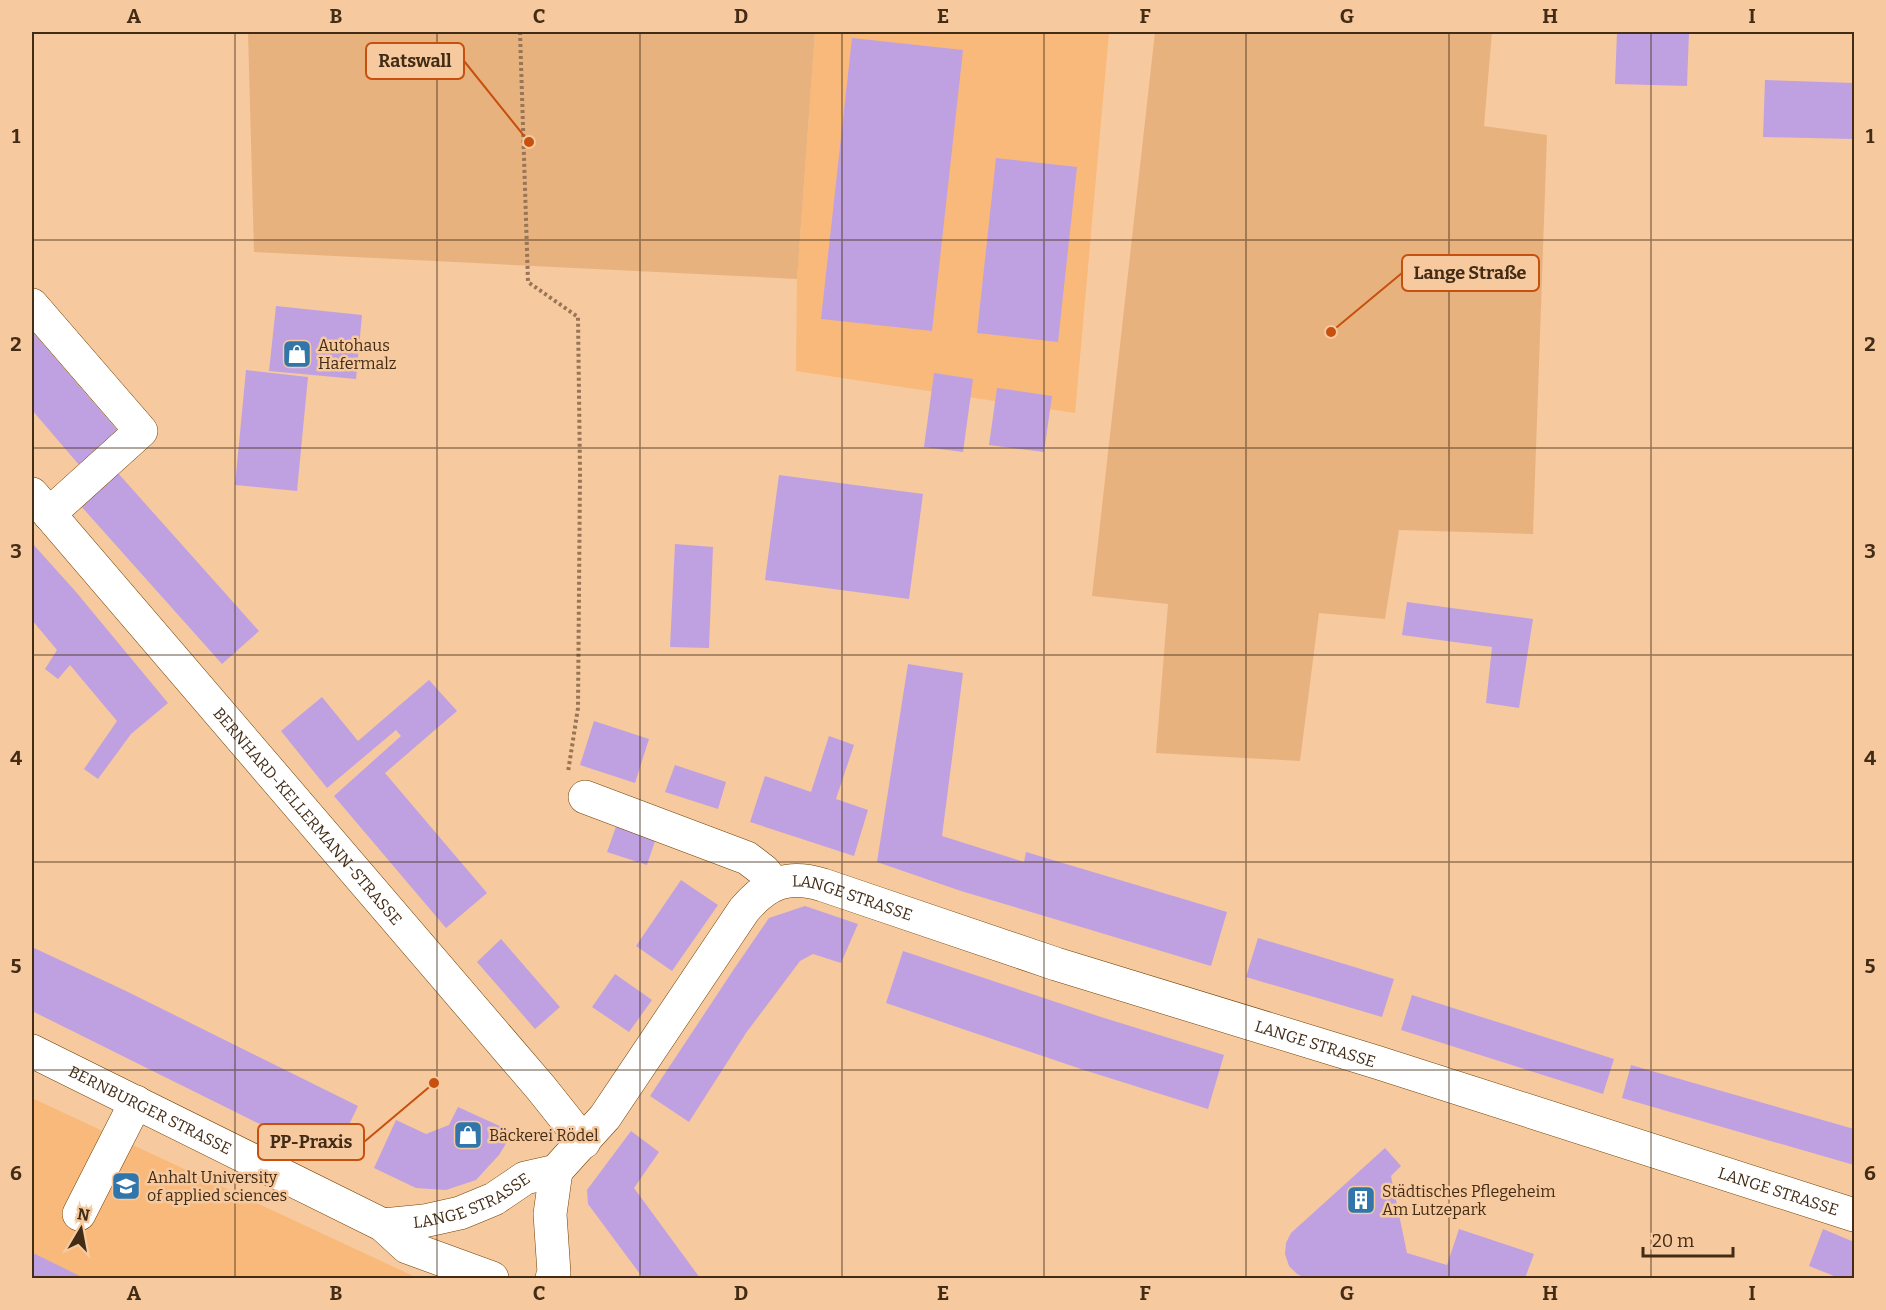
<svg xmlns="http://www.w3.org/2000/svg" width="1886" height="1310" font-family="Bitter,serif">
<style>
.built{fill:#f8b97b}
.green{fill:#e8b27e}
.building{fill:#bfa1e2}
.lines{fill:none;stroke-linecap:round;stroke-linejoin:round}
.minor-casing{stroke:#724100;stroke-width:34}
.major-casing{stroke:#724100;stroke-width:34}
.path{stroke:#977556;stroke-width:4;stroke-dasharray:3 3;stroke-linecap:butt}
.minor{stroke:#fff;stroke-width:33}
.major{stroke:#fff;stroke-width:33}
.grid{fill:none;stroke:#432c16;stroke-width:1.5;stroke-opacity:0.55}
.labels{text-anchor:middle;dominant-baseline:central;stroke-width:5;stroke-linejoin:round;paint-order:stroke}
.poi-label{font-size:16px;fill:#432c16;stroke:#f7c99e;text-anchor:start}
.street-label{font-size:16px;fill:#432c16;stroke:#f7c99e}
.leader{fill:none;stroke:#c7500e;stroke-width:2}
.callout-dot{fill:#c7500e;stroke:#f7c99e;stroke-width:2}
.callout{fill:#f7c99e;stroke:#c7500e;stroke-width:2}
.callout-label{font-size:18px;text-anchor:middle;font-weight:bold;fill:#432c16}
.neatline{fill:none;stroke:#432c16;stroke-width:2}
.grid-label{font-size:20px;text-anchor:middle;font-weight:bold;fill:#432c16}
</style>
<rect width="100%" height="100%" fill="#f7c99e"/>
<!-- built -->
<g class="built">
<polygon points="815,32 1109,32 1075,413 796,371 797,279"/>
<polygon points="32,1098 409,1274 417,1278 32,1278"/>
</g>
<!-- green -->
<g class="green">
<polygon points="248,32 815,32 797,279 254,252"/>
<polygon points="1155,32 1492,32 1484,126 1547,135 1533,534 1399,530 1385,619 1319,613 1300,761 1156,753 1168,604 1092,596"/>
</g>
<!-- building -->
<g class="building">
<polygon points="1617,32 1689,32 1687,86 1615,84"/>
<polygon points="852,38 963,50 932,331 821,319"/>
<polygon points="1765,80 1854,83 1853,139 1763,137"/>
<polygon points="996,158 1077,167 1058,342 977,333"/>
<polygon points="276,306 362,315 356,379 269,371"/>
<polygon points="32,331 119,432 80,466 32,410"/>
<polygon points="246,370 308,377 297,491 235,485"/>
<polygon points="934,373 973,379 963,452 924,447"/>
<polygon points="997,388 1052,396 1044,452 989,445"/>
<polygon points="117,472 259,631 222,664 80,505"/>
<polygon points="779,475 923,494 909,599 765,580"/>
<polygon points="32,543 76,592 168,703 131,734 98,779 84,769 117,721 70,665 58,679 45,669 57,650 32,620"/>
<polygon points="675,544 713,547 709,648 670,647"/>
<polygon points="1407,602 1533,619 1519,708 1486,703 1492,647 1402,635"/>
<polygon points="908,664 963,673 942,836 1024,862 1026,852 1227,912 1211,966 961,891 877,862"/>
<polygon points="429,680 457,711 385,773 487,893 446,928 334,796 401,736 396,730 327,788 281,731 322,697 358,741"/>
<polygon points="594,721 649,739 635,783 580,765"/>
<polygon points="829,736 854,745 836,799 868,810 854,856 750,822 765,776 811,792"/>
<polygon points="675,765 726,782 718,809 665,792"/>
<polygon points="617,824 656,838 647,865 607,852"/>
<polygon points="681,880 718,905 672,971 636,946"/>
<polygon points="805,906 858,924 841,963 813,954 800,961 746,1033 689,1122 650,1096 734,969 769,918"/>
<polygon points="1258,938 1394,979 1382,1017 1246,977"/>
<polygon points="501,939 560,1007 535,1029 477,962"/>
<polygon points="32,947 126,991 358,1106 332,1160 32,1011"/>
<polygon points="903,951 1101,1017 1224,1055 1208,1109 1084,1070 886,1003"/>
<polygon points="615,974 652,1000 629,1032 592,1007"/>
<polygon points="1412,995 1614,1059 1603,1094 1401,1030"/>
<polygon points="1631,1065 1854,1129 1854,1165 1622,1098"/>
<polygon points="458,1107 513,1132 499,1155 476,1180 446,1190 416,1188 374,1168 396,1120 426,1134 449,1125"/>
<polygon points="631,1131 659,1152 634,1188 700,1278 643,1278 588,1204 587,1190"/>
<polygon points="1385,1148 1401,1166 1391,1176 1407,1253 1447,1265 1459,1229 1534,1254 1525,1278 1305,1278 1297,1274 1289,1266 1285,1254 1286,1243 1291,1233"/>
<polygon points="1823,1229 1854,1242 1854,1278 1839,1278 1809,1266"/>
<polygon points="32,1252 33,1253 84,1278 32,1278"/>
</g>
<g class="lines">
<!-- minor casing -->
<g class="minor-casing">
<g id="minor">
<polyline points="32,305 141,431 49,514"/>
<path id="s1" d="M32,494L541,1088L584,1142"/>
<polyline points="585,797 747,858 764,871 774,884"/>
<polyline points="79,1214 136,1102"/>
</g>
</g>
<!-- major casing -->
<g class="major-casing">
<g id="major">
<path id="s2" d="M32,1051L383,1225L407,1247L492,1278"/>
<path id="s3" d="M383,1225L424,1221L460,1213L494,1199L525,1178L556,1171L605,1117L744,910C767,883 788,874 823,885L1056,964L1376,1062L1854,1215"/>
<polyline points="552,1278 554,1273 550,1214 556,1171"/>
</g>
</g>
<!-- path -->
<polyline class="path" points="520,32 528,282 578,317 580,473 578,708 568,772"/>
<!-- minor -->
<use href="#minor" class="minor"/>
<!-- major -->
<use href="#major" class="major"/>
</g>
<!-- grid -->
<path class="grid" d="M235,32V1278M437,32V1278M640,32V1278M842,32V1278M1044,32V1278M1246,32V1278M1449,32V1278M1651,32V1278M32,240H1854M32,448H1854M32,655H1854M32,862H1854M32,1070H1854"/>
<!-- icons -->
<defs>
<g id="shop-square" transform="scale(1.5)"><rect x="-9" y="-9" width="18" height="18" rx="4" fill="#3076ab" stroke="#f7c99e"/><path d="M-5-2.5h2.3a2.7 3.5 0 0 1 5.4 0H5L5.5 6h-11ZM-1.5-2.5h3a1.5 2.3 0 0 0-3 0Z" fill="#fff"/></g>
<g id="university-square" transform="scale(1.5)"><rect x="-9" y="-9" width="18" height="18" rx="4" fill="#3076ab" stroke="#f7c99e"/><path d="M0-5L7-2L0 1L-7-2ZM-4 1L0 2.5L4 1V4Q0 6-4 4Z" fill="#fff"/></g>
<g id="building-square" transform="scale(1.5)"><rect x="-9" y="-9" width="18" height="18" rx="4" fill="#3076ab" stroke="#f7c99e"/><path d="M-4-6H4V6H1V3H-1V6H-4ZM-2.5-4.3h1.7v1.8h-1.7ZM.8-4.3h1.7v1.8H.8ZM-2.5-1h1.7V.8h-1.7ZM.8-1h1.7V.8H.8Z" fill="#fff"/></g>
</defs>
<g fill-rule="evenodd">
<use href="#shop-square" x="297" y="354"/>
<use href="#shop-square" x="468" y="1135"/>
<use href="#university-square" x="126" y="1186"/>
<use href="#building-square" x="1361" y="1200"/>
</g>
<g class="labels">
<!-- poi labels -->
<g class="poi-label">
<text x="318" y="345">Autohaus<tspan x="318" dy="18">Hafermalz</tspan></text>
<text x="489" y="1135">Bäckerei Rödel</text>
<text x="147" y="1177">Anhalt University<tspan x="147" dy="18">of applied sciences</tspan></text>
<text x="1382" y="1191">Städtisches Pflegeheim<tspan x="1382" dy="18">Am Lutzepark</tspan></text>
</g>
<!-- street labels -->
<g class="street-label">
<text stroke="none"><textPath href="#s1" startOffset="424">BERNHARD-KELLERMANN-STRASSE</textPath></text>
<text stroke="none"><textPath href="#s3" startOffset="627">LANGE STRASSE</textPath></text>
<text stroke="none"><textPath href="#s3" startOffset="1113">LANGE STRASSE</textPath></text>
<text stroke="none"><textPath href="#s2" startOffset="132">BERNBURGER STRASSE</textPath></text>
<text stroke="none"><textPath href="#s3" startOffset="1599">LANGE STRASSE</textPath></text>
<text stroke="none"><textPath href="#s3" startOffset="93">LANGE STRASSE</textPath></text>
</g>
</g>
<!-- callouts -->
<path class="leader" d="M529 142L464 61M1331 332L1402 273M434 1083L364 1142"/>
<g class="callout-dot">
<circle cx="529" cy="142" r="6"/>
<circle cx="1331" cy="332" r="6"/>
<circle cx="434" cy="1083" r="6"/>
</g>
<g class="callout">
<rect x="366" y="43" width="98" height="36" rx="6"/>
<rect x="1402" y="255" width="137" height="36" rx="6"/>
<rect x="258" y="1124" width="106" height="36" rx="6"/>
</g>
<g class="callout-label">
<text x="415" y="67">Ratswall</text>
<text x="1470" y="279">Lange Straße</text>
<text x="311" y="1148">PP-Praxis</text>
</g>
<!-- border -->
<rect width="1886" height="1310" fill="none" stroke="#f7c99e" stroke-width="66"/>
<!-- north arrow -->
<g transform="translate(81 1229) rotate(10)" stroke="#f7c99e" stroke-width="4.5" paint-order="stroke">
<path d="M0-4.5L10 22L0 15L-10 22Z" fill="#432c16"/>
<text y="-9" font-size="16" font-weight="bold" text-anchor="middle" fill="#432c16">N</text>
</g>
<!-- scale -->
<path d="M1643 1247v9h90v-9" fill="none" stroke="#432c16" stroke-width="3"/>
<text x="1652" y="1247" font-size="18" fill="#432c16" stroke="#f7c99e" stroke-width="4.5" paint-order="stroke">20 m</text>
<rect x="33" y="33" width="1820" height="1244" class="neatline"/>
<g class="grid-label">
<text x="134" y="23">A</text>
<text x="336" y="23">B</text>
<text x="539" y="23">C</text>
<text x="741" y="23">D</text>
<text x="943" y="23">E</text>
<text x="1145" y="23">F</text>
<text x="1347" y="23">G</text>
<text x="1550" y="23">H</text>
<text x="1752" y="23">I</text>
<text x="16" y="143">1</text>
<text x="1870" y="143">1</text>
<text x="16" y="351">2</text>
<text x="1870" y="351">2</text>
<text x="16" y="558">3</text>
<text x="1870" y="558">3</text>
<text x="16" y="765">4</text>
<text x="1870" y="765">4</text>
<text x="16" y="973">5</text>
<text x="1870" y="973">5</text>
<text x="16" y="1180">6</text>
<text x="1870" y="1180">6</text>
<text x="134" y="1300">A</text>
<text x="336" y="1300">B</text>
<text x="539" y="1300">C</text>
<text x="741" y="1300">D</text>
<text x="943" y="1300">E</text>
<text x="1145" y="1300">F</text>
<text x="1347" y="1300">G</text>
<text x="1550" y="1300">H</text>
<text x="1752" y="1300">I</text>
</g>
</svg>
